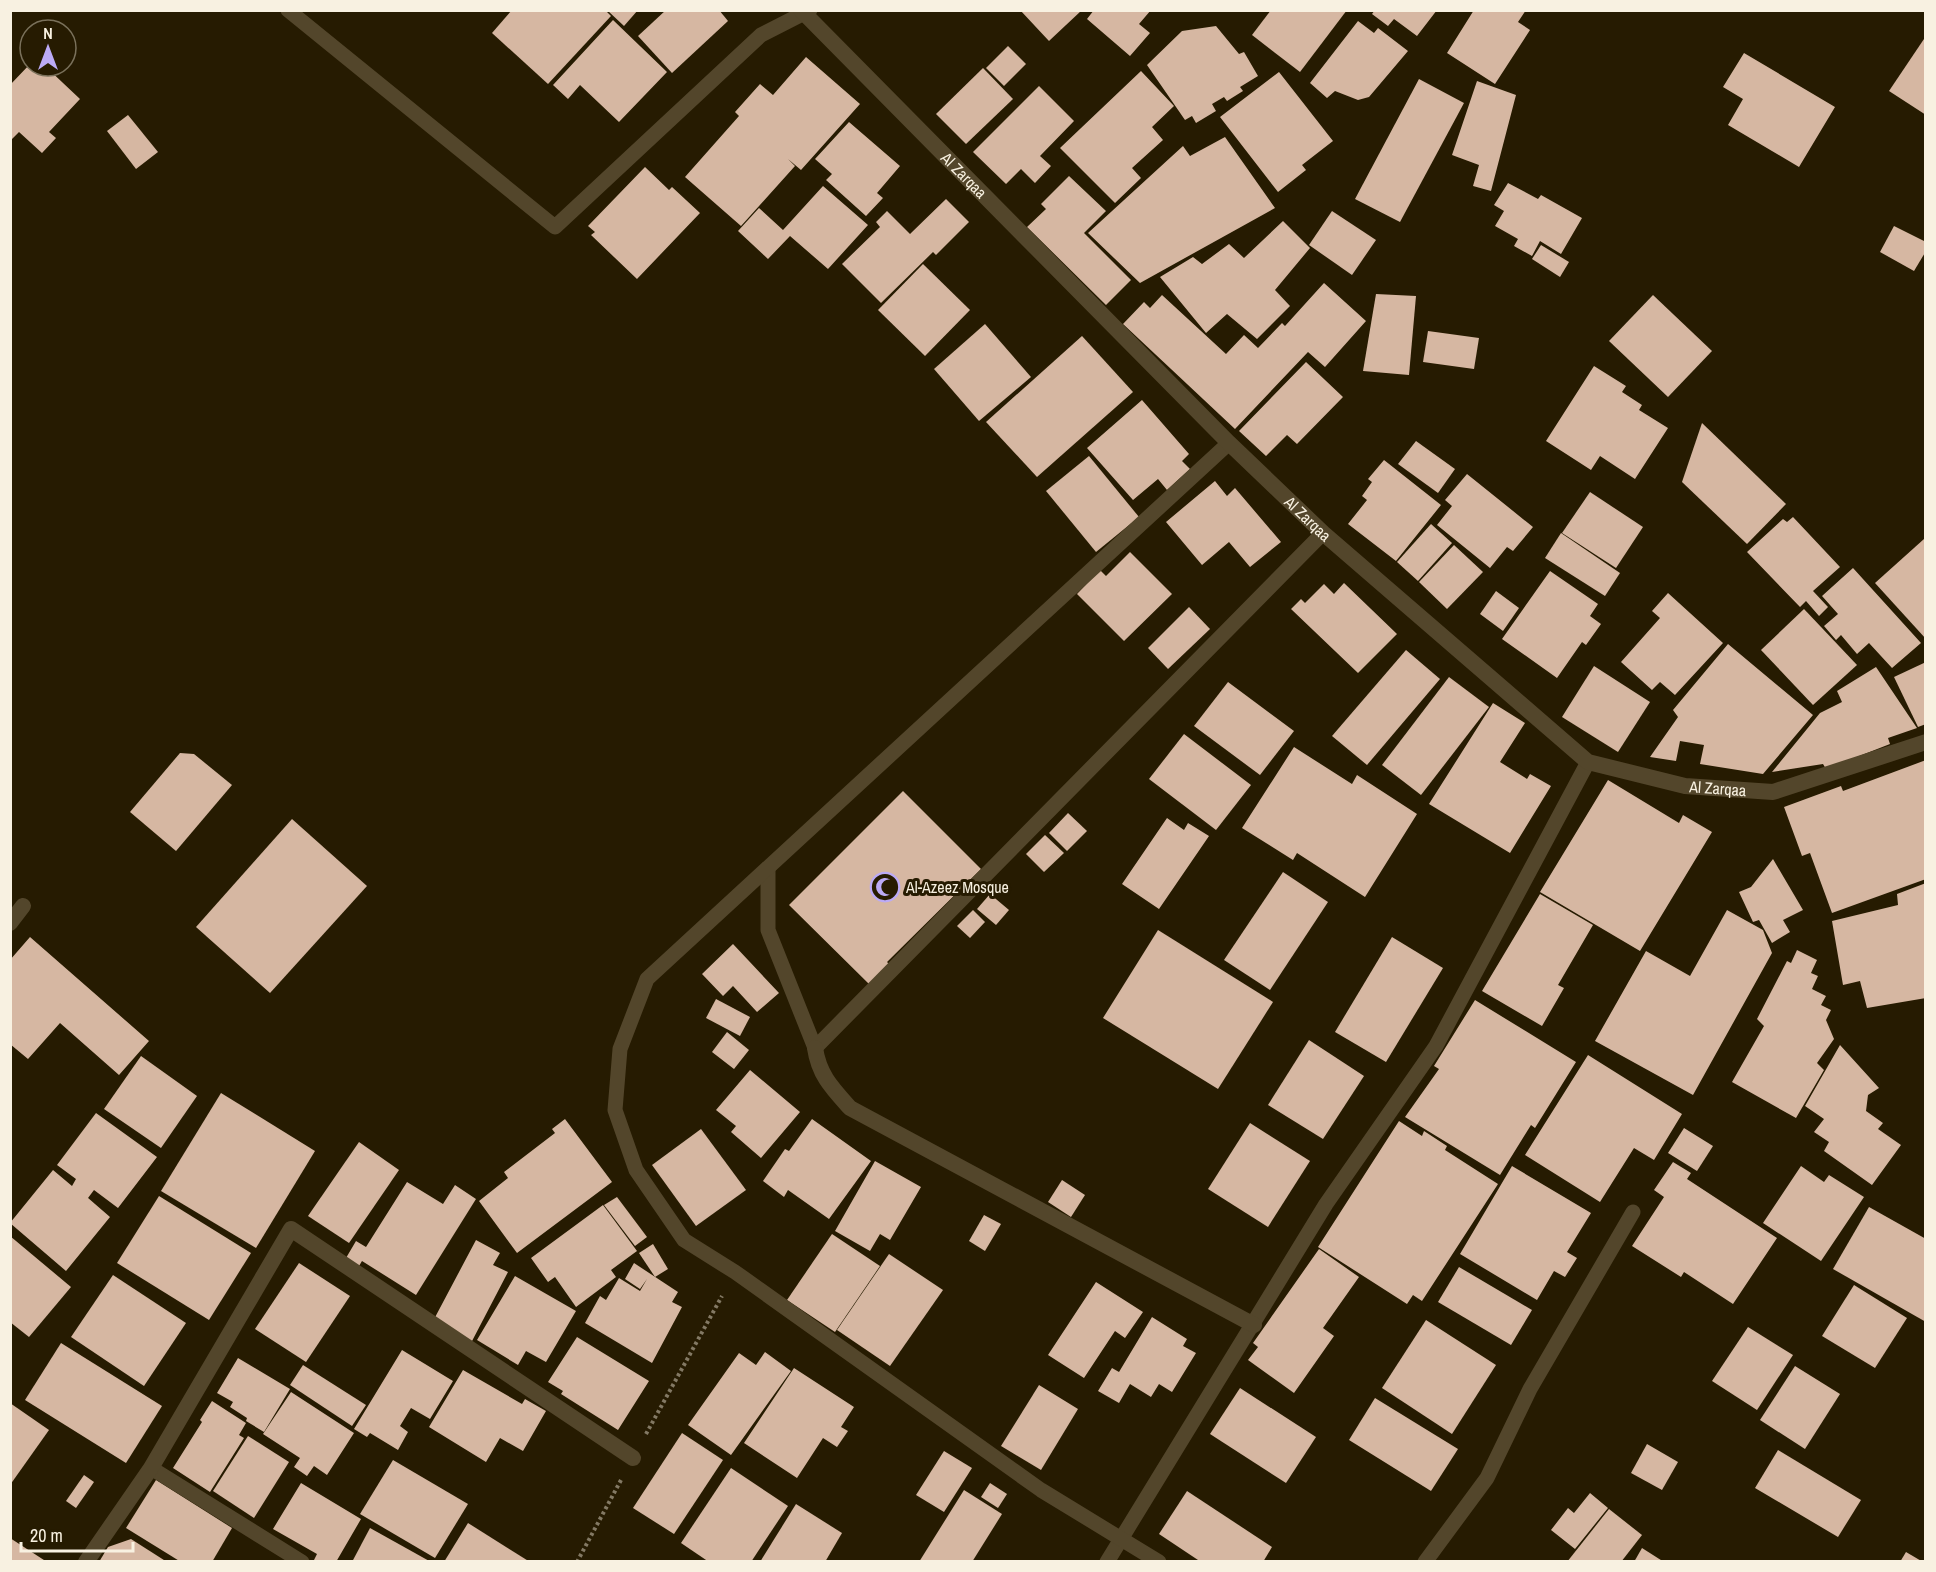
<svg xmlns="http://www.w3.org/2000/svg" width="1936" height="1572" font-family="'Archivo Narrow',sans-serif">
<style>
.building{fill:#d6b7a2}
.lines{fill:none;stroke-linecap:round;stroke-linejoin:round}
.path{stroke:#837964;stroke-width:4;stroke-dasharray:3 3;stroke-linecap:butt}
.service{stroke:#53462b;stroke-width:15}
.minor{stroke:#53462b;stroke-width:16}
.labels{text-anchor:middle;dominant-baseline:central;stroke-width:6;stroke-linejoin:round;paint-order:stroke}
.street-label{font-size:16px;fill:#f8f1e1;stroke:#261b01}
.poi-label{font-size:16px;fill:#f8f1e1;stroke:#261b01;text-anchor:start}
</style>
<rect width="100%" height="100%" fill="#261b01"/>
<!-- building -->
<g class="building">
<polygon points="512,10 605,10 611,16 548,84 492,33"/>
<polygon points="607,10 638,10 624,26"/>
<polygon points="666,10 719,10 728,21 672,73 638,36"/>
<polygon points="1020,10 1082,10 1049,41"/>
<polygon points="1094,10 1151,10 1139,24 1150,33 1130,56 1087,19"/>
<polygon points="1271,10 1347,10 1300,72 1252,35"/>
<polygon points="1375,10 1437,10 1417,36 1394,19 1388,26 1372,14"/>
<polygon points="1474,10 1526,10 1518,22 1530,30 1495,84 1447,53"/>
<polygon points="613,20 667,72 619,122 580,85 568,99 553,85"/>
<polygon points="1358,21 1374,33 1378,28 1408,51 1369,97 1358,100 1335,91 1327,98 1310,83"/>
<polygon points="1216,26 1239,54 1244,52 1258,76 1240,87 1243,91 1227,101 1224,97 1212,104 1216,111 1196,123 1192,116 1185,120 1147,65 1182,31"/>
<polygon points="1926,36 1926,115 1889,91"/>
<polygon points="1008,46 1026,64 1004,86 986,68"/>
<polygon points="1744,53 1835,107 1799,167 1728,125 1743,99 1723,87"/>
<polygon points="806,57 860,104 801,170 788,159 795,166 741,226 685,177 739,116 735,112 760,84 773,95"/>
<polygon points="30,64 45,66 80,99 49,132 56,138 42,153 19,132 10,141 10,85"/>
<polygon points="983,68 1013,99 966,144 936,114"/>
<polygon points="1141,71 1174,106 1152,127 1163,140 1132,168 1141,178 1115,203 1060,148"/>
<polygon points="1279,72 1333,141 1302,165 1306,170 1278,192 1220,117"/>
<polygon points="1419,79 1464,103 1400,222 1355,199"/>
<polygon points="1477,81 1516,95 1491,191 1473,186 1479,165 1452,155"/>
<polygon points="1039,86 1074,121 1040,156 1051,166 1035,183 1021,169 1006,184 973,152"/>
<polygon points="128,115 158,152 136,169 107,131"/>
<polygon points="849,122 900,166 877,193 883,198 866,216 826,180 832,174 815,159"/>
<polygon points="1225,137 1275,208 1140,283 1088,233 1183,146 1190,156"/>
<polygon points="645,167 669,190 672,187 700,213 637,279 591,235 595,232 588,226"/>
<polygon points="1069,176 1106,211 1084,233 1131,280 1106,305 1027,227 1046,209 1041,204"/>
<polygon points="1508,183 1538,199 1541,195 1582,218 1561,254 1540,241 1532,256 1514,246 1518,239 1495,226 1504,211 1494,205"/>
<polygon points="823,186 868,225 828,269 790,236 768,259 738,231 759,208 783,230"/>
<polygon points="946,199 969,222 936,255 933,252 881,303 842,264 880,227 876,222 887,211 910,234"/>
<polygon points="1332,211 1376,240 1352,275 1309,245"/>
<polygon points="1283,221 1310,248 1275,290 1290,306 1257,339 1227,314 1206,333 1160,277 1193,257 1202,264 1229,244 1244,258"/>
<polygon points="1894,226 1926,242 1926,251 1914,271 1880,252"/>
<polygon points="1541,245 1569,262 1560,277 1532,259"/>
<polygon points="923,264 970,310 925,356 878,310"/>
<polygon points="1324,283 1366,321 1325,367 1308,352 1235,429 1123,324 1144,302 1150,308 1162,295 1226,354 1244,335 1258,348 1282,323 1285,326"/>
<polygon points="1376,294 1416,296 1409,375 1363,371"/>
<polygon points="1653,295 1712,351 1668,397 1609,341"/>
<polygon points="985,324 1031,377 979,421 934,369"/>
<polygon points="1428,331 1479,338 1474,369 1423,362"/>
<polygon points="1082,336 1133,392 1037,477 986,422"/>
<polygon points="1306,362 1343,397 1297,444 1287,435 1266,456 1239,431"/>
<polygon points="1594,366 1626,386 1622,392 1642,405 1639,410 1668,428 1635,479 1600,456 1591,470 1546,441"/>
<polygon points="1142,400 1189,454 1182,461 1190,469 1167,490 1158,479 1133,500 1087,448"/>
<polygon points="1702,423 1786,504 1747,544 1682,482"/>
<polygon points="1416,441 1455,469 1438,493 1398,464"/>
<polygon points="1089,456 1139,517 1096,552 1046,491"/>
<polygon points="1384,460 1441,505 1396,561 1348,524 1367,500 1362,496 1372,482 1368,479"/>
<polygon points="1467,474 1533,527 1513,551 1507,547 1490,568 1437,525 1452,506 1445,500"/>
<polygon points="1215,481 1227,496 1235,488 1281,542 1250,567 1229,542 1202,565 1166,522"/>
<polygon points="1590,492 1643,527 1616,568 1562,533"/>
<polygon points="1793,517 1840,567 1813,591 1828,607 1819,616 1806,601 1800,607 1747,552 1783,519 1787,522"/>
<polygon points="1431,524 1452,543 1418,581 1397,562"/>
<polygon points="1561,533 1620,573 1605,596 1545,558"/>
<polygon points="1924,539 1926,540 1926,639 1875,583"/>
<polygon points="1454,545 1483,572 1447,609 1419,582"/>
<polygon points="1130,552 1172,594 1124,641 1077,594 1100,570 1106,576"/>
<polygon points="1853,568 1921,643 1892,668 1869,643 1857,654 1841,635 1836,640 1824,626 1838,614 1822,596"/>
<polygon points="1550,571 1598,604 1590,616 1601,624 1586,645 1582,642 1557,678 1502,639"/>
<polygon points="1344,583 1397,634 1358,673 1291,609 1301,599 1305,603 1324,584 1334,594"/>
<polygon points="1496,591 1519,608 1503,631 1480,614"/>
<polygon points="1668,593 1723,643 1675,695 1660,682 1652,690 1621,662 1660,618 1652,611"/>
<polygon points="1189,607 1210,629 1168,669 1148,648"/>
<polygon points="1804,609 1857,665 1813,705 1761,650"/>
<polygon points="1728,644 1813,715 1763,774 1700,764 1704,745 1680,741 1676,761 1650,757 1678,717 1673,710"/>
<polygon points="1406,650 1440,679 1367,765 1332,736"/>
<polygon points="1926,662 1926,724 1918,727 1894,677"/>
<polygon points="1594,666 1650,702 1618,752 1562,717"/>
<polygon points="1876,667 1917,728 1888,738 1890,744 1826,769 1823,764 1772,772 1820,713 1842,702 1837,691"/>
<polygon points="1449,677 1489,707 1421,795 1382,765"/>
<polygon points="1228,682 1294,731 1260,775 1194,726"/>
<polygon points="1493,703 1525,723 1500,762 1527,779 1530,774 1551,786 1510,853 1429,804"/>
<polygon points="1184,734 1251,785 1216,830 1149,779"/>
<polygon points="1294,747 1352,784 1357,775 1417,814 1365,897 1297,853 1293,860 1242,828"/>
<polygon points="180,753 194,754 232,785 176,851 130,812"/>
<polygon points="1926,760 1926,879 1832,913 1810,853 1802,856 1784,807 1841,786 1843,791"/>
<polygon points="1608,780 1679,823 1683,815 1712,832 1640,951 1540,892"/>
<polygon points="903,791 981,869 887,962 890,965 870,985 789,905"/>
<polygon points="1068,813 1087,831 1067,851 1049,833"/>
<polygon points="1167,818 1184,830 1188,823 1209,836 1159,909 1122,884"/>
<polygon points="292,819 367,886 270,993 196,927"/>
<polygon points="1045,835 1064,853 1044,872 1026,854"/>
<polygon points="1773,859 1803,910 1783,920 1790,932 1772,943 1759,920 1753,922 1739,892 1751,887"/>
<polygon points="1283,872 1328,902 1270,990 1224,960"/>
<polygon points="1926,883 1926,998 1867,1008 1860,981 1843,985 1832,921 1898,905 1897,894"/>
<polygon points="990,894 1009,910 996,925 977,909"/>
<polygon points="1540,894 1593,925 1558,985 1564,988 1542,1026 1482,991"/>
<polygon points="973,910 985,922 970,938 957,926"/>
<polygon points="1727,910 1763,930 1772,953 1693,1095 1595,1041 1646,951 1690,976"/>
<polygon points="1158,930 1273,1002 1218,1089 1103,1018"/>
<polygon points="30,937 149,1041 119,1075 60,1023 28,1059 10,1044 10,960"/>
<polygon points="1392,937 1443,968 1386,1062 1335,1032"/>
<polygon points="733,944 779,993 757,1012 733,986 723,996 702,974"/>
<polygon points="1797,950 1817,960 1811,973 1818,976 1812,989 1826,996 1821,1005 1831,1010 1826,1020 1834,1039 1817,1063 1824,1070 1796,1118 1732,1082 1764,1026 1757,1019 1787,961 1791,963"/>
<polygon points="716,999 750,1017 740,1036 706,1018"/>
<polygon points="1475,1000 1576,1062 1535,1128 1531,1125 1500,1175 1405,1117 1439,1069 1434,1066"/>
<polygon points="727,1032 749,1050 734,1069 712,1052"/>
<polygon points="1309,1040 1364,1076 1323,1139 1268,1105"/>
<polygon points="1840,1045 1879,1088 1868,1095 1866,1111 1883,1123 1878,1129 1901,1145 1872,1185 1824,1151 1829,1142 1814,1132 1824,1119 1805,1106"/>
<polygon points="1588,1055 1682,1114 1654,1160 1634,1148 1600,1202 1525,1155"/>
<polygon points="141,1056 197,1096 161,1148 104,1109"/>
<polygon points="750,1070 800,1112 761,1158 731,1132 736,1126 716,1110"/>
<polygon points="221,1093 315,1151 256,1248 161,1191"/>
<polygon points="96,1113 157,1157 118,1208 94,1190 88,1198 80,1191 110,1217 66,1271 10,1223 53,1170 72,1186 76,1179 57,1165"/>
<polygon points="565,1119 612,1182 517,1253 479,1201 508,1178 504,1172 555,1133 552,1129"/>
<polygon points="812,1119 871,1161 829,1219 788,1190 784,1197 763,1181 785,1149 789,1151"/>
<polygon points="1399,1121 1422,1136 1424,1131 1447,1146 1445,1150 1498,1184 1422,1301 1413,1295 1407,1304 1318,1247"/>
<polygon points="1250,1123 1310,1161 1268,1227 1208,1189"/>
<polygon points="1684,1128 1713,1146 1697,1171 1668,1153"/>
<polygon points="701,1129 746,1190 696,1226 652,1165"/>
<polygon points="359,1142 399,1170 349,1243 308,1216"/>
<polygon points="875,1161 921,1187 890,1240 880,1234 870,1251 835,1231"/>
<polygon points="1673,1162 1691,1173 1687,1179 1777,1238 1733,1304 1684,1272 1681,1277 1632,1246 1664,1197 1654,1190"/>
<polygon points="1512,1166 1591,1213 1567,1252 1577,1258 1565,1277 1554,1271 1537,1300 1460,1254"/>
<polygon points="1801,1166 1824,1182 1829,1175 1864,1197 1821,1261 1763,1223"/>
<polygon points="1062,1180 1085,1195 1071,1217 1048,1202"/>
<polygon points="407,1182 443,1204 455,1185 476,1199 416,1295 362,1261 359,1266 346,1258 356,1241 366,1247"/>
<polygon points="159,1196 251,1253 209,1320 117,1263"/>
<polygon points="617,1197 647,1237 635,1246 604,1205"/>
<polygon points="603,1205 637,1251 611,1270 616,1277 576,1307 555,1277 548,1282 531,1258"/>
<polygon points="1869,1207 1926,1239 1926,1322 1833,1269"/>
<polygon points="984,1215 1001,1224 985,1251 969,1241"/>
<polygon points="832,1234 880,1266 835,1332 787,1300"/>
<polygon points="10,1236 71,1287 29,1337 10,1322"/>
<polygon points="476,1240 500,1253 493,1265 508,1272 471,1343 432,1323"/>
<polygon points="653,1244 668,1269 655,1277 639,1253"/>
<polygon points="1319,1249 1359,1277 1323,1328 1334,1336 1294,1393 1248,1360 1258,1347 1253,1343"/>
<polygon points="889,1254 943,1290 890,1366 837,1330"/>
<polygon points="299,1263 350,1296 306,1362 255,1329"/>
<polygon points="634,1263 678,1292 672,1302 682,1307 652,1363 585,1323 600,1296 606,1300 619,1278 640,1291 647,1279 640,1289 625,1279"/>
<polygon points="1459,1267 1532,1310 1511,1345 1438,1302"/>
<polygon points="113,1275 186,1323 144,1386 71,1337"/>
<polygon points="515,1276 576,1311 546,1362 526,1351 518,1365 477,1340"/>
<polygon points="1096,1282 1143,1312 1125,1338 1115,1331 1084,1378 1048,1355"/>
<polygon points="1854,1285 1907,1318 1875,1368 1822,1336"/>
<polygon points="1152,1317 1187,1339 1183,1346 1196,1353 1172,1392 1159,1384 1151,1397 1130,1384 1119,1403 1098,1391 1112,1368 1119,1372"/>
<polygon points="1426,1320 1496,1365 1452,1434 1382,1388"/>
<polygon points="1748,1327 1793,1355 1757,1410 1712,1381"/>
<polygon points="577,1337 649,1381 618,1430 561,1394 563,1391 548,1382"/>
<polygon points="61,1343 162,1406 126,1463 25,1400"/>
<polygon points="402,1350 453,1381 430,1419 411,1408 400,1426 408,1432 398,1450 370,1433 367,1437 354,1429"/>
<polygon points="765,1352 791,1371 731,1455 688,1425 739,1353 756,1365"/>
<polygon points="238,1358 290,1389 264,1432 246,1421 247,1418 230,1407 233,1402 217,1393"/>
<polygon points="303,1365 366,1405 352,1426 290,1385"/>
<polygon points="1795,1366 1840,1394 1805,1449 1760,1420"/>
<polygon points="794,1368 854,1407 841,1427 848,1431 837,1447 823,1438 797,1478 744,1443"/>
<polygon points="463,1370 522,1404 525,1399 546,1411 523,1451 500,1438 486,1462 429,1427"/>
<polygon points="1039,1385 1078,1409 1041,1470 1001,1446"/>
<polygon points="1240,1388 1316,1437 1286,1483 1210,1434"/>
<polygon points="291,1392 354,1433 327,1475 314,1466 307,1476 294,1467 300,1458 263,1434"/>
<polygon points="1375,1398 1458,1449 1431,1491 1349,1440"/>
<polygon points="212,1401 246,1423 239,1435 244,1438 210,1492 173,1468 202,1422 200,1420"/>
<polygon points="10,1403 49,1430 10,1485"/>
<polygon points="682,1433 723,1460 674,1534 633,1508"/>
<polygon points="248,1436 289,1462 254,1518 213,1491"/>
<polygon points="1647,1444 1678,1462 1662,1490 1631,1473"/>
<polygon points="1778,1450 1861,1500 1838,1537 1755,1488"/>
<polygon points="944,1451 972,1468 944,1512 916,1495"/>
<polygon points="393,1460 468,1504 435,1558 360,1514"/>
<polygon points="731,1468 788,1506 751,1562 709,1562 681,1543"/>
<polygon points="84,1475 94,1482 76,1508 66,1501"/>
<polygon points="156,1480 232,1528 212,1562 181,1562 126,1528"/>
<polygon points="301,1483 361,1519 336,1562 313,1562 317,1554 273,1529"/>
<polygon points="990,1483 1007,1494 998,1508 981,1497"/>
<polygon points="964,1490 1002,1514 972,1562 919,1562"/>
<polygon points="1187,1491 1272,1547 1263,1562 1201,1562 1159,1534"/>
<polygon points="1590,1493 1608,1508 1575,1549 1551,1530 1568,1508 1574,1513"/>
<polygon points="796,1504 842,1533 825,1562 760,1562"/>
<polygon points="1609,1509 1642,1535 1621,1562 1567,1562"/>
<polygon points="468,1523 530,1562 444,1562"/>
<polygon points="370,1528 431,1562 352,1562"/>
<polygon points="10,1538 47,1562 10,1562"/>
<polygon points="131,1539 167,1562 99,1562 108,1547"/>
<polygon points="1642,1548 1664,1562 1634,1562"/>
<polygon points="1906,1552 1923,1562 1900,1562"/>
</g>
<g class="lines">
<!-- path -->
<g class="path">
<polyline points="646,1434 722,1296"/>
<polyline points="577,1562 621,1480"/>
</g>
<!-- service -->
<g class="service">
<polyline points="288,10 555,227 761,35 810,10"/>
<polyline points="768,868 768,930 815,1048 1323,533"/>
<polyline points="151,1468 302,1562"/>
<polyline points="1107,1562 1326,1204 1436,1046 1588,762"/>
<polyline points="1159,1562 1041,1490 735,1272 684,1240 636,1170 615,1110 620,1049 647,979 1229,443"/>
<polyline points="1425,1562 1487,1478 1530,1389 1633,1212"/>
</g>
<!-- minor -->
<g class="minor">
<path id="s1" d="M801,10L1229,443L1323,533L1588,762L1685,786L1773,792L1926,742"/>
<polyline points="10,923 23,906"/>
<path d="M815,1048C819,1075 832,1088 850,1108L1254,1325"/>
<polyline points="86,1562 151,1468 291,1229 633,1458"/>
</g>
</g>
<!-- icons -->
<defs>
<g id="mosque-ring" transform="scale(1.5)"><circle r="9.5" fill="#261b01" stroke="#bbaaf6" stroke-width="1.5"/><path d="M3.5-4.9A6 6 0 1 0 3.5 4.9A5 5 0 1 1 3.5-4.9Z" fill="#bbaaf6"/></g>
</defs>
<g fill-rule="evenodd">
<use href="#mosque-ring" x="885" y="887"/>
</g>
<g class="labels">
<!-- street labels -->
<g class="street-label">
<text stroke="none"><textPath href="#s1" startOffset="232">Al Zarqaa</textPath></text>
<text stroke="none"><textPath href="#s1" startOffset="718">Al Zarqaa</textPath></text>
<text stroke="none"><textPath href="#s1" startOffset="1222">Al Zarqaa</textPath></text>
</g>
<!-- poi labels -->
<g class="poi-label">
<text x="906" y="887">Al-Azeez Mosque</text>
</g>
</g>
<!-- border -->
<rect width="1936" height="1572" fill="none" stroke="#f8f1e1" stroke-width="24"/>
<!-- north arrow -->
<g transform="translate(48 48)"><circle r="28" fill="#261b01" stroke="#7a715b" stroke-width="1.5"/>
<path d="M0-4.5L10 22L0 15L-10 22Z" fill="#bbaaf6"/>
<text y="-9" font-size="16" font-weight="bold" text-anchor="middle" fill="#f8f1e1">N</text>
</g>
<!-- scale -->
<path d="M21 1542v9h112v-9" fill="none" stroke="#f8f1e1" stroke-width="3"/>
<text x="30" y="1542" font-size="18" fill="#f8f1e1" stroke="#261b01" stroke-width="4.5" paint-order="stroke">20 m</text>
</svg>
